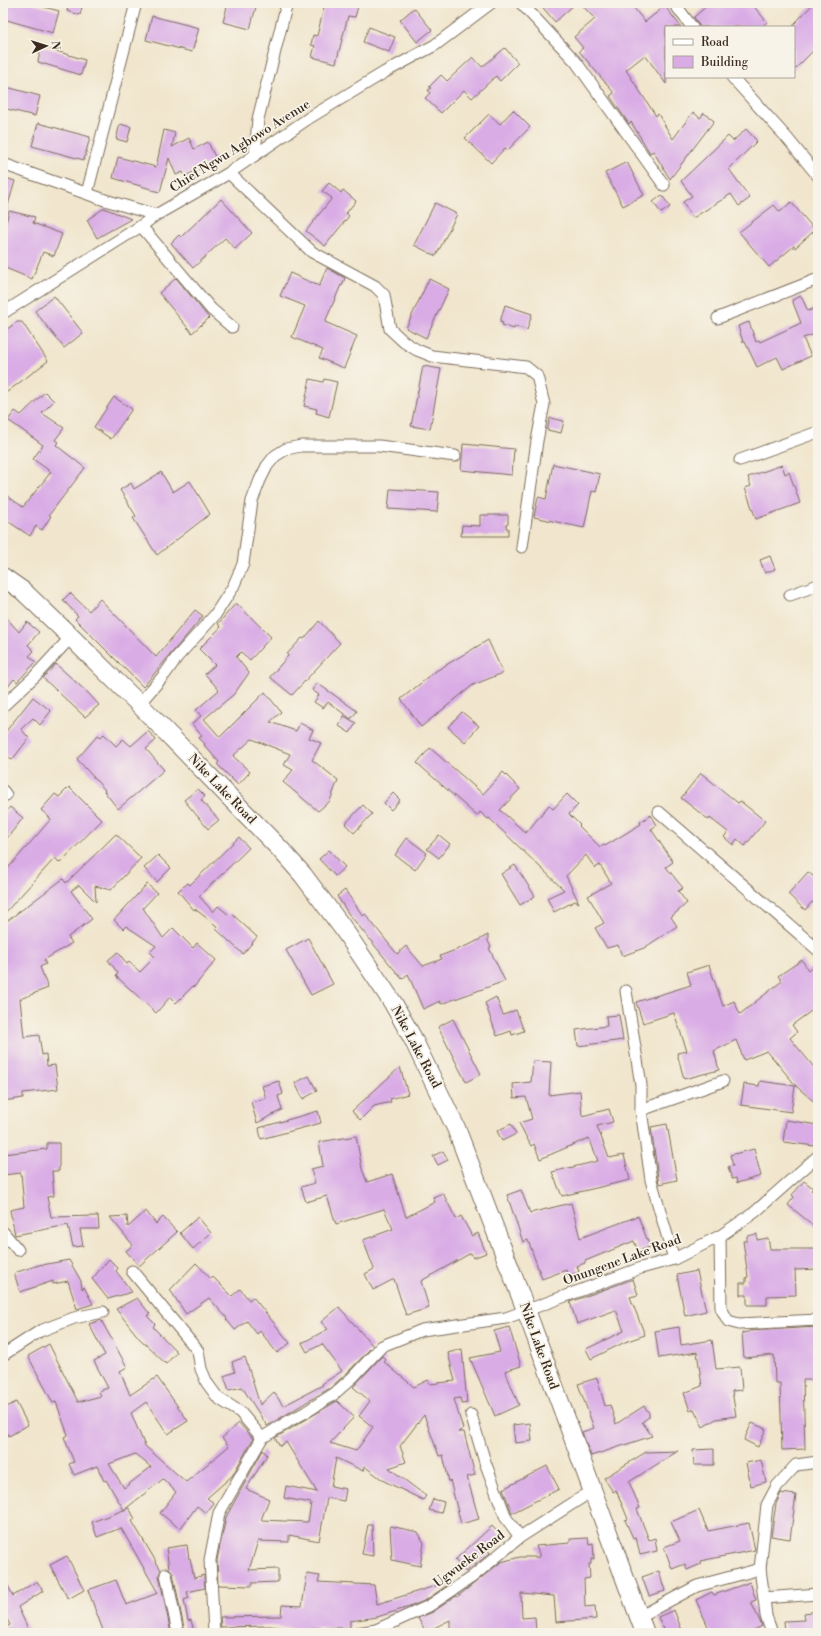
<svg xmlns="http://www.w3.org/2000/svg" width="821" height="1636" font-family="'Libre Bodoni',serif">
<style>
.building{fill:#d9ace6;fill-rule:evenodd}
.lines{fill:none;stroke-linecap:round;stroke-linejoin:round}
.minor-casing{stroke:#7b6c5b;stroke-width:13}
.primary-casing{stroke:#7b6c5b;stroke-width:20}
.minor{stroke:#fff;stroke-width:11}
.primary{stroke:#fff;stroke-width:18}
.labels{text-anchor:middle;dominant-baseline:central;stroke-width:3.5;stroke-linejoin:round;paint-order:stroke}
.street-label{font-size:13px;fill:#3b2a1e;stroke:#f7f3e8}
</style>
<rect width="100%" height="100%" fill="#f7f3e8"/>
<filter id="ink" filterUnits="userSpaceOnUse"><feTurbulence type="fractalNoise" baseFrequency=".025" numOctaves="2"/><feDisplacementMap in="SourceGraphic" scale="8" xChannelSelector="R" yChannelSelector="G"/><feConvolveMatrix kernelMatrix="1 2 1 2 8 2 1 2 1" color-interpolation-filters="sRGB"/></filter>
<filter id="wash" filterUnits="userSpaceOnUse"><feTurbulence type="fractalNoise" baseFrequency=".012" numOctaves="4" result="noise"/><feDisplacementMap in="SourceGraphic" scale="16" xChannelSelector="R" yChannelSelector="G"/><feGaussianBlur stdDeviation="0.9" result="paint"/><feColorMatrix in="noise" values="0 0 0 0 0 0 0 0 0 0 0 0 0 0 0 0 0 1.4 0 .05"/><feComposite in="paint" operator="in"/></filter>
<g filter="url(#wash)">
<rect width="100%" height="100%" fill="#f1e6cd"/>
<g id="blocks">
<!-- building -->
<g class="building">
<polygon points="7,3 29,3 59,11 53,33 3,19"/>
<polygon points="69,3 83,3 80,15 67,11"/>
<polygon points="228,3 242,3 256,7 250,29 223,22"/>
<polygon points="325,3 359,3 355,17 348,16 336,63 312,57 315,46 311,45 313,35 317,36"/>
<polygon points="539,3 576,3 555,22"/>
<polygon points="580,3 630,3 645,22 665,6 681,27 666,27 666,84 645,55 626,70 656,116 658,114 673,139 693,112 700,118 704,113 714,121 670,179 653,151 650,153 631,122 629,124 610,96 614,93 579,51 583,48 574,37 595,19"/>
<polygon points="710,3 751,3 767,22 762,27 700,27 694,17"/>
<polygon points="814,3 818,3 818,46 794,70 794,24"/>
<polygon points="414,8 432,30 417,42 400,20"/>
<polygon points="152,16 199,28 192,52 146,40"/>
<polygon points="369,27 395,37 389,52 363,42"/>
<polygon points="41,46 85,60 81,75 38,62"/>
<polygon points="505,48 518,63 500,81 496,76 472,98 464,90 441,113 425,98 430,93 428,90 431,88 429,87 441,75 447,81 473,57 482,67"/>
<polygon points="3,86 40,96 35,116 3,108"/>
<polygon points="513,110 530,127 508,150 505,148 491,163 465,138 489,114 500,124"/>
<polygon points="38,123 90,137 84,160 32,146"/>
<polygon points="120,124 131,127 127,142 116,139"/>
<polygon points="746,129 757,141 729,169 750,198 739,206 731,194 693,218 683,202 692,196 681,181 728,136 733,141"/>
<polygon points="164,130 175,133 172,147 189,138 194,149 208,142 217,161 185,176 183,172 176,175 169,158 160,192 151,190 151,189 113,178 118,157 156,167"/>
<polygon points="627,162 644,195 623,206 605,173"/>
<polygon points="3,177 15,181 6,212 3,212"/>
<polygon points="329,183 341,193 343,190 356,201 346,213 349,216 325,246 306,231 332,198 322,191"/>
<polygon points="662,195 670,207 661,213 653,202"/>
<polygon points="221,199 252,233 235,249 225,238 193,268 171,243 179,235 181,237"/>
<polygon points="791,202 815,230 795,248 794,246 769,267 739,232 774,205 780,212"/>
<polygon points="435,203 457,214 436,256 414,245"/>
<polygon points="104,208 131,219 97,238 87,220"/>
<polygon points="9,211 35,217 33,223 62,234 54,256 43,252 32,279 3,267 3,235"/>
<polygon points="327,268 345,278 342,286 341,285 325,322 357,336 344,368 319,358 323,350 292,337 305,306 280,296 290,273 319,286"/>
<polygon points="176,278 209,318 192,333 159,293"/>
<polygon points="429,279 449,289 426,338 406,328"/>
<polygon points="54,296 83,333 64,348 35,311"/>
<polygon points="801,296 808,311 818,307 818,333 803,338 811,356 783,369 777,357 757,367 745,342 743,342 738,326 749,322 756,342 759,340 760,342 801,323 792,300"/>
<polygon points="505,305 532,314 527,330 515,326 514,329 502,325 503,323 500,322"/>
<polygon points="17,322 22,322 48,361 3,395 3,332"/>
<polygon points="423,366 441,369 430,429 411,426"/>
<polygon points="310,379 323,382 324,379 337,382 329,417 316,413 317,409 304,406"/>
<polygon points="45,392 54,401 42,413 64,428 55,440 58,442 56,445 85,468 49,515 51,516 42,530 36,526 30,536 3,518 3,493 23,507 51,472 33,459 43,445 8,420 15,411 21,415"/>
<polygon points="114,397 132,409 111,439 94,427"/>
<polygon points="550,418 564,421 561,433 547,430"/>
<polygon points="463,444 514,449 512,475 461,470"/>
<polygon points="553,464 600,474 596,492 592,491 584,528 534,517 538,497 546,499"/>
<polygon points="782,465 785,474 789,472 800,503 756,519 745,488 751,486 748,477"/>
<polygon points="161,472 173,492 190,481 210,514 157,555 133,518 136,516 120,490 131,483 134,489"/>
<polygon points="390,489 439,492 437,512 388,509"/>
<polygon points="480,515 508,515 508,524 506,525 506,528 508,528 508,536 461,536 462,525 480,526"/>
<polygon points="770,556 775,569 765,573 760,560"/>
<polygon points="70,593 89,611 100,599 156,657 195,610 203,616 143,687 75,619 78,616 63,600"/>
<polygon points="236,603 271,637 250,660 241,652 236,657 249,673 234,694 204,719 220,737 265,692 281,712 270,722 296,731 300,723 313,730 309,738 321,743 312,760 338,780 330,801 318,811 283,782 293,770 284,765 290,754 252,739 233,756 250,772 238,785 217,764 219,762 204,745 205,744 199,738 202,736 192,724 201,716 196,710 219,690 205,674 215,665 199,649 221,627 218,624"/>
<polygon points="3,614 19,632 27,622 39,632 28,645 34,651 29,656 36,662 17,682 14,679 3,693"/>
<polygon points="319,621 340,643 292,695 270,677 288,656 287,654 302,638 304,639"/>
<polygon points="488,640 503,673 473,685 421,727 401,699 436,671"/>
<polygon points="56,664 88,693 99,705 85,717 43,678"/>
<polygon points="317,683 357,711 351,719 328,702 323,708 314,702 319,695 312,690"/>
<polygon points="33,697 51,711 40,725 33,718 21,729 29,738 12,760 3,752 3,735"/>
<polygon points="462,712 479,726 465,742 448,727"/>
<polygon points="344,716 356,723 350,733 339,726"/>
<polygon points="148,731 156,740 146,749 164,770 118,809 104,791 105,790 77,759 98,735 101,737 104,734 116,746 123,739 131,746"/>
<polygon points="430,748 483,794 503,772 520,789 500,810 526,833 549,805 553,809 567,794 578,805 569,814 580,825 579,826 600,847 604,845 605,846 641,824 640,822 651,815 657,825 651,829 673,862 666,867 683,888 678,891 687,903 671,917 677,926 644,948 622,956 618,945 607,948 595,928 604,923 588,896 611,883 600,865 595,868 586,855 566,876 579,903 575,901 554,912 547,898 564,890 489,818 488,819 480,812 477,816 417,763"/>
<polygon points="701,773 738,803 740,801 765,821 745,846 737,839 733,845 724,837 728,832 710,818 709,820 681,798"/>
<polygon points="69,787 102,820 60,863 55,858 3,915 3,874 51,819 41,810 55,794 59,797"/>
<polygon points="198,789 205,796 201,800 219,820 208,829 184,800"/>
<polygon points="393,793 400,800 391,810 384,803"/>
<polygon points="363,805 372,814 354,833 345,824"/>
<polygon points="10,807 23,818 3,843 3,815"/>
<polygon points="116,834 141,858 111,890 95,886 96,902 79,885 71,891 92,919 68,937 72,943 44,960 46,964 40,967 48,988 20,999 24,1037 39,1035 42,1055 46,1054 47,1066 55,1065 58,1089 23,1093 23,1098 3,1101 3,924 63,879 66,883"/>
<polygon points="439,835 450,844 439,858 427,849"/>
<polygon points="239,837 249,848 199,896 213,912 218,906 229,915 231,913 257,937 243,954 216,929 218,927 195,909 194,910 178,891 188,883 190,885"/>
<polygon points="407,838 427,853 415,870 395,855"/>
<polygon points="329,850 345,867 335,876 319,859"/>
<polygon points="158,855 171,868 157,882 144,868"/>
<polygon points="515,865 535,896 520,905 501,874"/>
<polygon points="808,872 818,880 818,907 812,902 805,910 788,894"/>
<polygon points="147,884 157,893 143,908 163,938 173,928 193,948 197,943 216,960 194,987 193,986 176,1003 170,997 156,1013 116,976 118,973 108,960 118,952 127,964 129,962 140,972 155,957 150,952 156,946 126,926 123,929 114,920"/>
<polygon points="345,890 363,916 365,914 397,954 406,946 423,966 442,959 440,956 471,944 488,935 488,941 491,947 489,948 505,981 441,1004 440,1001 423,1009 408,974 402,979 348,913 337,896"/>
<polygon points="308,938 333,984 311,995 286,950"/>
<polygon points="802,960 808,970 818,963 818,1006 792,1025 797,1032 790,1038 818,1072 818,1105 797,1087 767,1051 744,1060 736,1040 714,1051 719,1070 684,1079 677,1053 687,1051 674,1013 643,1023 636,1002 691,985 687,972 709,965 723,1006 734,1001 740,1014 782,981 778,976"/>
<polygon points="496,997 503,1015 516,1010 524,1031 512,1035 511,1031 497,1036 485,1003"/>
<polygon points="619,1015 623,1040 578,1046 576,1030 607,1026 606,1016"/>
<polygon points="453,1019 481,1074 466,1082 438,1027"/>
<polygon points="533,1061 551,1062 549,1095 580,1091 582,1116 609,1109 613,1122 597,1126 609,1158 624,1155 630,1180 562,1196 552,1172 598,1161 589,1138 540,1159 534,1144 531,1146 519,1123 532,1119 526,1097 514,1098 513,1084 531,1082"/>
<polygon points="400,1067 408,1094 390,1099 391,1102 374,1106 360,1120 352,1111"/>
<polygon points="309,1076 317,1091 303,1099 295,1083"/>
<polygon points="279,1081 283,1094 278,1096 282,1110 257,1123 251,1102 266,1098 262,1086"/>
<polygon points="760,1081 795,1086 791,1112 741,1105 744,1084 759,1086"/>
<polygon points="318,1111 321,1123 261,1139 259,1128"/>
<polygon points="786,1120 818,1125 815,1146 783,1142"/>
<polygon points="511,1124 516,1134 502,1141 497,1131"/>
<polygon points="667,1124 677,1180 659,1184 651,1127"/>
<polygon points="356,1136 362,1169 367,1182 392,1174 406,1217 435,1202 433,1197 443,1193 456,1219 461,1216 472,1236 478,1233 486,1253 473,1258 471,1253 421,1281 429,1308 406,1315 394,1279 373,1290 365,1274 374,1269 363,1240 393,1229 384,1209 336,1224 327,1196 306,1202 301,1187 315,1183 311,1169 323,1166 319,1142"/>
<polygon points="47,1143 59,1143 59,1171 52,1171 54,1196 47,1197 51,1217 98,1216 99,1229 80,1229 83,1246 73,1247 68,1225 15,1235 10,1210 24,1207 21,1173 3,1175 3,1154 47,1149"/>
<polygon points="754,1149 761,1176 737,1183 736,1178 732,1179 728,1167 733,1166 730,1155"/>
<polygon points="443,1151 448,1160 438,1165 433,1156"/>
<polygon points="804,1181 813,1188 811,1190 818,1195 818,1229 788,1205 794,1197 792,1195"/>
<polygon points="521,1190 530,1213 571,1203 580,1238 638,1216 650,1247 638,1251 634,1241 585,1261 585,1263 577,1266 579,1272 568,1276 566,1270 542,1279 528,1240 523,1242 507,1195"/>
<polygon points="146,1211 156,1224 163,1217 177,1232 139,1266 126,1251 133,1245 110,1217 127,1216 128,1227"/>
<polygon points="198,1217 211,1233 193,1249 180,1233"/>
<polygon points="757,1234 757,1240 768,1238 770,1249 818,1249 818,1269 795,1270 796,1295 767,1296 767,1305 747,1305 747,1295 740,1295 740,1283 746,1283 746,1278 748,1277 743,1241 747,1241 747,1236"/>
<polygon points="109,1259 118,1268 116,1271 132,1292 108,1299 92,1279"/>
<polygon points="69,1260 81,1281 82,1289 84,1287 93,1304 77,1309 68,1281 53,1284 53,1281 20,1292 14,1273 42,1264 42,1265"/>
<polygon points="196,1263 211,1279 213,1277 232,1296 240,1289 249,1300 253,1297 290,1343 277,1353 260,1331 257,1334 247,1321 235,1330 226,1319 227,1318 209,1298 186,1314 170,1290"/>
<polygon points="697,1271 706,1311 685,1316 677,1275"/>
<polygon points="633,1279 638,1295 630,1297 645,1335 625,1342 591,1359 586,1349 624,1331 616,1310 577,1324 570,1302"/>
<polygon points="137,1298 150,1314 147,1316 155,1324 153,1327 177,1352 166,1364 139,1338 116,1309"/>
<polygon points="339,1307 373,1346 348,1372 330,1388 267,1426 242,1387 229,1390 224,1376 235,1372 232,1362 245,1357 260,1405 274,1392 283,1406 323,1385 322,1384 342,1371 322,1344 307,1352 302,1343 328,1329 321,1322"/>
<path d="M101,1320L127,1367L120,1371L130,1395L157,1377L188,1421L168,1434L146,1402L131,1413L145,1446L186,1482L229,1446L222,1438L239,1423L253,1439L232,1476L207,1498L214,1503L206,1513L197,1506L180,1529L160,1513L176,1492L163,1479L124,1510L106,1480L104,1481L97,1466L74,1475L69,1464L74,1462L64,1437L68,1435L56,1402L53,1403L28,1356L49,1344L78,1402L101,1396L99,1391L108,1388L94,1361L105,1355L89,1324ZM135,1454L151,1467L124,1488L109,1464Z"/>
<polygon points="509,1327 521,1366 505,1371 519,1405 495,1416 470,1358 500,1352 494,1331"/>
<polygon points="679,1327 681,1345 712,1340 716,1369 740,1367 742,1390 732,1391 736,1416 716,1419 703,1427 694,1409 690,1411 684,1393 702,1386 697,1352 659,1358 655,1331"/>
<polygon points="818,1327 818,1380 803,1380 805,1449 782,1450 780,1383 775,1383 774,1355 744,1358 742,1333 749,1332 749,1331"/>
<polygon points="462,1349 467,1403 462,1404 460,1398 454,1399 463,1429 458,1432 464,1432 475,1475 467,1477 479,1519 461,1524 450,1480 449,1482 443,1455 439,1456 424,1415 400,1446 406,1462 389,1468 426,1496 423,1500 384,1481 364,1466 363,1471 336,1458 331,1486 346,1489 344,1501 327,1498 319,1541 289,1535 289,1542 258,1541 249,1570 278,1569 278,1582 252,1583 252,1586 218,1585 217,1560 226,1517 263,1450 267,1455 246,1489 269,1499 261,1520 308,1522 311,1503 284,1498 286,1486 317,1492 286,1442 280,1446 275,1438 337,1401 354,1417 330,1443 356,1451 373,1427 359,1416 370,1401 353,1387 382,1356 386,1360 384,1362 414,1387 428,1380 430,1384 455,1381 448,1353"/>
<polygon points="597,1378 605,1406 610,1405 616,1424 644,1406 649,1413 649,1417 642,1422 652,1436 591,1456 582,1432 594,1428 578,1384"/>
<polygon points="16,1402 28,1425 9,1436 3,1425 3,1409"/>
<polygon points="530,1423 532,1441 515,1443 513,1425"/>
<polygon points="752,1423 766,1429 758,1447 744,1440"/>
<polygon points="714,1449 714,1465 694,1465 693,1450"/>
<polygon points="678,1451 629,1482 640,1508 637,1509 649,1540 655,1538 657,1551 640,1555 636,1537 633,1538 625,1520 628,1519 616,1490 613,1492 604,1478 646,1452"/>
<polygon points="761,1460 766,1482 751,1486 746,1463"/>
<polygon points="547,1466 559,1489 512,1513 503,1489"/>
<polygon points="781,1493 796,1495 790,1539 771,1536 776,1504"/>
<polygon points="433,1499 444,1502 441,1513 429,1510"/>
<polygon points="129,1508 135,1519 132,1521 161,1570 159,1575 171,1633 104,1633 88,1590 116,1580 126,1605 158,1593 121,1528 97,1537 92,1522"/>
<polygon points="699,1510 708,1531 749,1523 755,1550 700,1561 701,1564 687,1570 685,1564 672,1569 664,1547 680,1541 671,1522"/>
<polygon points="368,1525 372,1525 373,1556 362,1554"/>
<polygon points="390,1526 418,1532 424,1543 420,1566 392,1560"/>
<polygon points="492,1526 502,1537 488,1550 490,1553 466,1572 455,1560"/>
<polygon points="588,1538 589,1544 593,1543 594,1559 591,1559 591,1564 589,1564 590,1578 584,1579 585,1607 595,1606 596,1619 556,1622 554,1596 521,1593 522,1618 535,1617 536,1633 450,1633 450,1620 426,1632 418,1618 433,1612 456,1596 457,1597 501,1562 520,1557 540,1557 536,1546 570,1543 570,1539"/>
<polygon points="187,1545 189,1559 190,1559 194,1578 204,1575 205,1588 187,1592 189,1598 184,1600 188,1621 191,1620 194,1632 185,1633 173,1573 169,1568 166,1548"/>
<polygon points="67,1556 84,1590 68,1599 50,1565"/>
<polygon points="659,1571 665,1591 649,1596 642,1577"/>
<polygon points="307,1574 320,1576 318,1582 374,1585 377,1604 448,1582 449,1584 426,1600 412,1606 377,1617 350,1621 350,1628 312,1628 312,1631 270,1626 221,1627 220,1617 281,1616 282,1605 302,1606"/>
<polygon points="3,1576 13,1596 37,1581 43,1591 18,1607 30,1633 3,1633 3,1628 10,1625 3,1611"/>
<polygon points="750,1582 756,1600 751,1602 762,1626 748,1633 711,1633 696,1600 712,1592 714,1595"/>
<polygon points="674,1610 683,1633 666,1633 663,1627 662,1627 658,1617"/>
<polygon points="818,1611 818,1633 785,1633 784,1621 805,1620 804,1613"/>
</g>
</g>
</g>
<g filter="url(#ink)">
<use href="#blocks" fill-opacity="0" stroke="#7b6c5b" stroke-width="1"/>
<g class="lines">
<!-- minor casing -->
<g class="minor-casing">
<g id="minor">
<polyline points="521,3 576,62 664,185"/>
<polyline points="674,3 692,27"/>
<polyline points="732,77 787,138 818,176"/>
<polyline points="255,155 258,119 287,3"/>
<polyline points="3,164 105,200 156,215"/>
<polyline points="229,173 312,252 375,286 384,295 390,329 404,342 417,350 432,356 526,367 537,376 544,404 537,441 522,547"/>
<polyline points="87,193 136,3"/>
<polyline points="141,226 211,309 232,327"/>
<polyline points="3,313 141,226 156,215 229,173 309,118 385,72 435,45 491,3"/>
<polyline points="718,318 818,279"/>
<polyline points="740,460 818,432"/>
<polyline points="790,595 818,585"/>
<polyline points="139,704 165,674 177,657 215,615 233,587 243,564 252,501 260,480 267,466 275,456 286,449 301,446 379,446 455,456"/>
<polyline points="3,706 35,676 71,637"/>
<polyline points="3,791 6,795"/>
<polyline points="659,812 818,950"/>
<polyline points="626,991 641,1085 641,1110 651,1180 674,1259"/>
<polyline points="641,1110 723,1081"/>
<polyline points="3,1232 18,1250"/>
<polyline points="720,1236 721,1308 728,1321 739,1324 818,1320"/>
<polyline points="132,1271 198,1351 201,1369 207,1383 218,1398 240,1412 262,1438"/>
<polyline points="3,1355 40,1331 74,1318 103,1312"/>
<polyline points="471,1415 485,1462 506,1518 520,1537"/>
<polyline points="760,1569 764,1598 818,1594"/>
<polyline points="166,1574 178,1633"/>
<polyline points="764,1598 766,1616 772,1633"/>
<polyline points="639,1617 697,1586 760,1569 767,1505 777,1486 796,1465 818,1462"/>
<polyline points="214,1633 210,1560 219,1513 262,1438 289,1421 306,1412 334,1394 353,1377 382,1346 422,1330 506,1318 641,1268 674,1259 720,1236 755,1212 818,1156"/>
<polyline points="357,1633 376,1630 429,1606 472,1577 520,1537 592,1491"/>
</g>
</g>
<!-- primary casing -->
<g class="primary-casing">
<polyline id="primary" points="3,577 23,591 71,637 139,704 280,849 303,875 342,927 393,1003 412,1037 456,1128 526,1310 645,1633"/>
</g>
<!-- minor -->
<use href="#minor" class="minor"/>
<!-- primary -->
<use href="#primary" class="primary"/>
</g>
</g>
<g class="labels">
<!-- street labels -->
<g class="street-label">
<text transform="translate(240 146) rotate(-32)">Chief Ngwu Agbowo Avenue</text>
<text transform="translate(222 789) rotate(46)">Nike Lake Road</text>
<text transform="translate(416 1047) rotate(62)">Nike Lake Road</text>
<text transform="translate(622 1260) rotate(-20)">Onungene Lake Road</text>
<text transform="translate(539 1346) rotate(70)">Nike Lake Road</text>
<text transform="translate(469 1559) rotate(-37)">Ugwueke Road</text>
</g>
</g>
<!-- margin -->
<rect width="821" height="1636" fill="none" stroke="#f7f3e8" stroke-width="16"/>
<!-- legend -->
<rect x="665" y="26" width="130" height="52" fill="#f7f3e8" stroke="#aca397"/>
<rect x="673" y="39" width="20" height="6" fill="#ffffff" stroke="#aca397"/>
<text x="701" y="46" font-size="12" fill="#3b2a1e">Road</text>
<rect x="673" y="56" width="20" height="12" fill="#d9ace6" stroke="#aca397"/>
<text x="701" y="66" font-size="12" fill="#3b2a1e">Building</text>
<!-- north arrow -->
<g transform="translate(46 46) rotate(86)" stroke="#f7f3e8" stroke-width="3" paint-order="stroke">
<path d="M0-3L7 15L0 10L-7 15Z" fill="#3b2a1e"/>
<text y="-6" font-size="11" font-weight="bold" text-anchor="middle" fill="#3b2a1e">N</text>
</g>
</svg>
